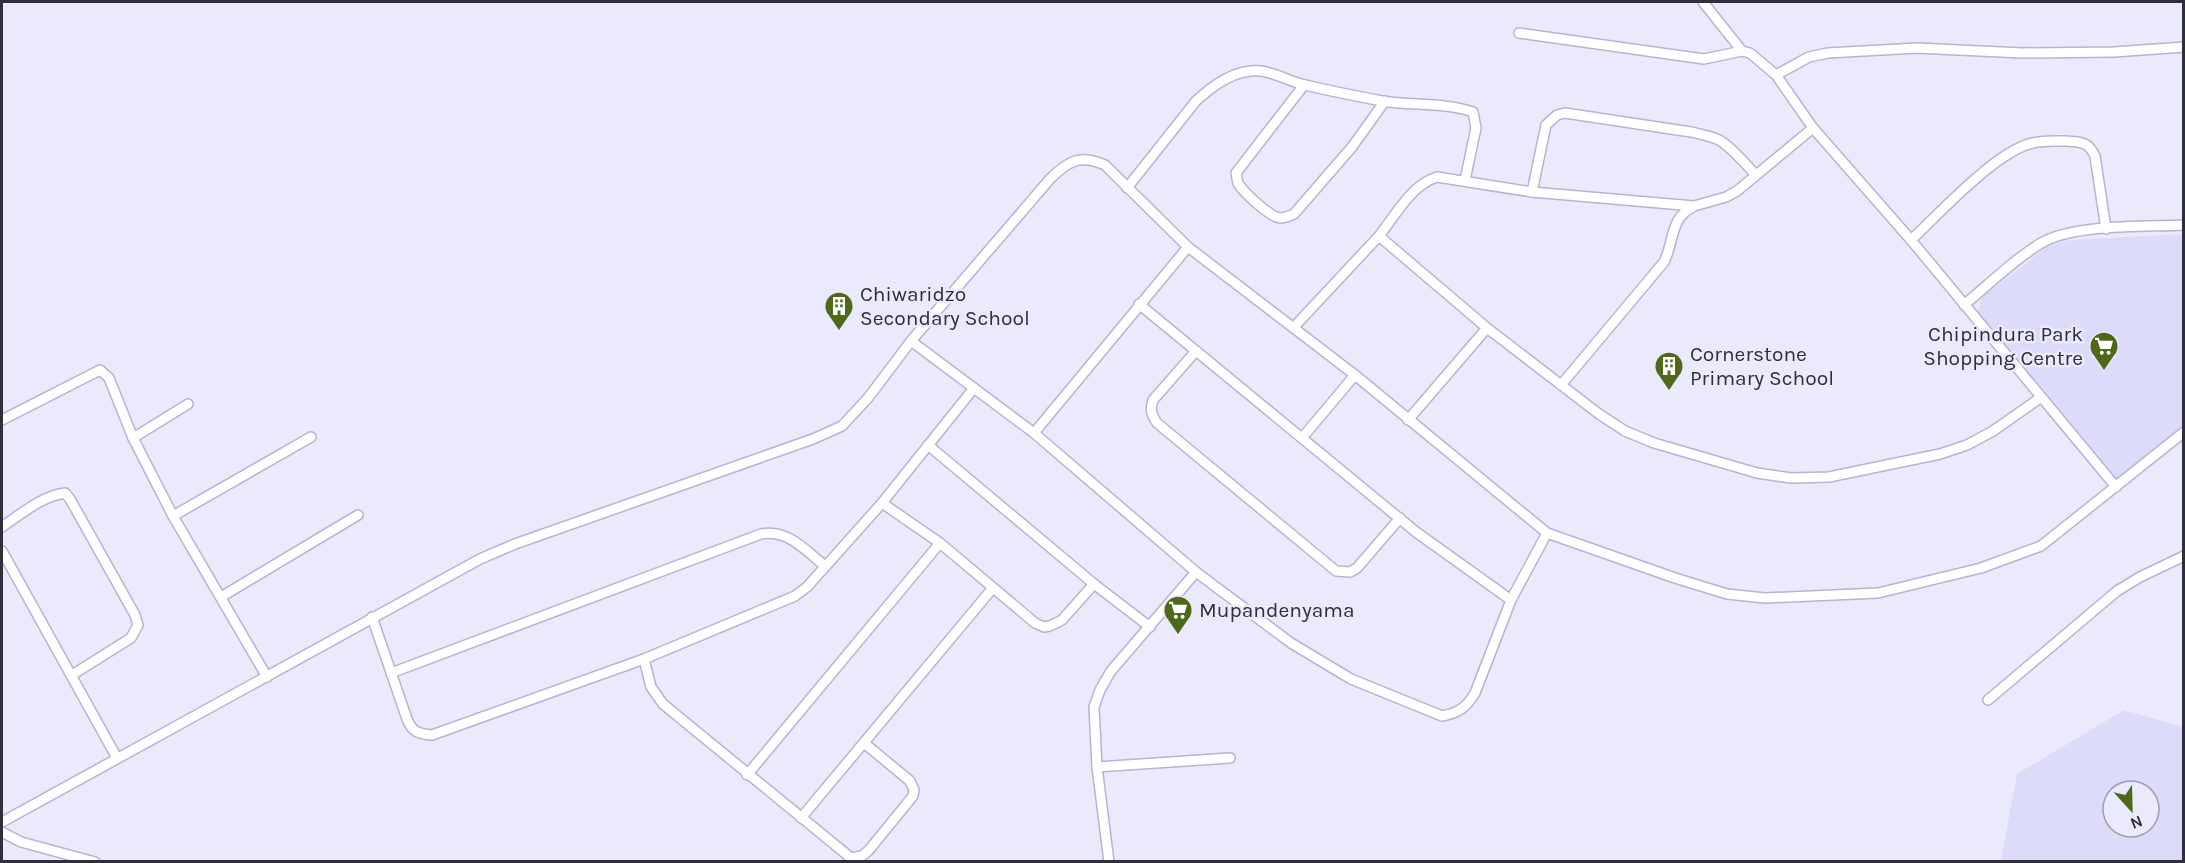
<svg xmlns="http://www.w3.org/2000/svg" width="2185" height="863" font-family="Karla,sans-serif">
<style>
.built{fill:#dddbfa;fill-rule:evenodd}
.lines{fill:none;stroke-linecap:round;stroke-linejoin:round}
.minor-casing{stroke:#b6b4d2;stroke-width:12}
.minor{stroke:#fff;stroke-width:9}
.labels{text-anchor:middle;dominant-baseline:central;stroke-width:5;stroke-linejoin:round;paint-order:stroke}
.poi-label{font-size:21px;fill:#2f2e3a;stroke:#ebe9fc;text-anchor:start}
</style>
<rect width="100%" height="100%" fill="#ebe9fc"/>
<!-- built -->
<g class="built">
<polygon points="2183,234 2183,426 2116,480 1978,316 1981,298 2049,245 2070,240"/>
<path d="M2124,710L2183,727V861H2001L2017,774ZM2113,791H2149V827H2113Z"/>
</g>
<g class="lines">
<!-- minor casing -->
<g class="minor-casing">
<g id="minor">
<polyline points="1703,2 1742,51"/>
<polyline points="1519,33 1704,59 1742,51 1750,53 1776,75 1813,128 1911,240 2116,487"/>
<polyline points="1776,75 1809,57 1828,53 1917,48 2022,53 2114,52 2184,47"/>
<path d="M1304,85L1236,173C1237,176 1237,181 1238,183C1243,192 1270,217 1280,218C1286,218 1289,216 1294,214L1352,147L1385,101"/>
<path d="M1127,188L1196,101C1212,86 1237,68 1261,71C1276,73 1291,82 1305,85C1330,91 1356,96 1382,101C1412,106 1444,102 1473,112L1476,128L1465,180"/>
<path d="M1532,192L1546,125L1557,115L1565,113L1691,132C1700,134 1711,136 1719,140C1733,148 1745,164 1756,175"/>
<path d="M1379,236C1395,216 1411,185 1437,177L1532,192L1694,206L1726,197L1737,191L1813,128"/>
<path d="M1911,240C1939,214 1997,150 2033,143C2043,140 2054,141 2065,141C2080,142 2088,141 2095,156L2106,229"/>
<polyline points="1139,304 1416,532 1511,600"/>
<path d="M1964,305C1987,286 2018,256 2043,242C2076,224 2145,227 2184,225"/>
<polyline points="1294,327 1379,236 1487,328 1599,414 1625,431 1654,443 1757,473 1791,478 1829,477 1940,454 1967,445 1993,431 2040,398"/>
<path d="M911,341L1050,179C1068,161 1080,154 1105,165L1188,247L1355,375L1547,533"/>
<path d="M1196,351L1153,400C1150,409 1151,414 1157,423L1336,571L1350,572L1357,568L1400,518"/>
<path d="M1561,385L1664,262C1674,243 1670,217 1693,207"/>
<polyline points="2,420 100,370 109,378 133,438 173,516 267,677"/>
<polyline points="1408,420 1487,328"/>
<polyline points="1034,433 1188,247"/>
<polyline points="133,438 188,404"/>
<polyline points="1302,438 1355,375"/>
<polyline points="928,445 1094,584 1150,627"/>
<polyline points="882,503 940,543 1035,623 1044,627 1050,626 1062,620 1094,584"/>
<polyline points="173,516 311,437"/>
<path d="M2,527C21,514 42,496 65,493L70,499L135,615L138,625L131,638L72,675"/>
<polyline points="2,551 117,758"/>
<polyline points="221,597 358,515"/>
<path d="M372,617L407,719C412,732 419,734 432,735L644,659L795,596L807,587L882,503L974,388"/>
<polyline points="644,659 651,687 663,704 851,858 862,856 869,850 913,796 914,790 910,781 864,743"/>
<path d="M391,673L761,534C788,529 805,550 825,566"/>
<polyline points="1988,700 2117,591 2140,577 2184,556"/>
<polyline points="1097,767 1230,758"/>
<polyline points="747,775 940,543"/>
<polyline points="801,818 992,589"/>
<path d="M2,822L480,559L515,544L813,439L842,426L868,398L911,341L1034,433L1196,572L1291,643L1351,679L1442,716C1458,713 1466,708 1475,693L1511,600L1547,533L1675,578L1727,594L1765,598L1878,593L1981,568L2041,546L2184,432"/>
<polyline points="2,832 21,842 95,862"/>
<polyline points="1109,862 1097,767 1094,707 1100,690 1111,671 1196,572"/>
</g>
</g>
<!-- minor -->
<use href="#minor" class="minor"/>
</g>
<!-- icons -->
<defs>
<g id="building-pin" transform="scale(1.5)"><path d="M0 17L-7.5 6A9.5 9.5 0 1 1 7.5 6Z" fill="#4f691b" stroke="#ebe9fc"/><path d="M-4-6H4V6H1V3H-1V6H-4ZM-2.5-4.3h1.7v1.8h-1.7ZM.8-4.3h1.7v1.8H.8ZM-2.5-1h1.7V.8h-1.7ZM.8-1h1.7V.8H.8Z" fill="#fff"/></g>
<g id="supermarket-pin" transform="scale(1.5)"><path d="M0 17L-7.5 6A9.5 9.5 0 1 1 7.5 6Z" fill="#4f691b" stroke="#ebe9fc"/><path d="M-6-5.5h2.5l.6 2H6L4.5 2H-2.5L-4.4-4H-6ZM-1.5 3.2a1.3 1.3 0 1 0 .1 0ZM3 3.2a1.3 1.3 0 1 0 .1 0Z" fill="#fff"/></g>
</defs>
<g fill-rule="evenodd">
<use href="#building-pin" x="839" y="306"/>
<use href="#supermarket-pin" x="2104" y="346"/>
<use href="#building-pin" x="1669" y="366"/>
<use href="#supermarket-pin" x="1178" y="610"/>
</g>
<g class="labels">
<!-- poi labels -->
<g class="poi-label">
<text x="860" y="294">Chiwaridzo<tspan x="860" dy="24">Secondary School</tspan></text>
<text x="2083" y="334" text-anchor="end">Chipindura Park<tspan x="2083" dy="24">Shopping Centre</tspan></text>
<text x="1690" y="354">Cornerstone<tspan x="1690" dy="24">Primary School</tspan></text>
<text x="1199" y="610">Mupandenyama</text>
</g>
</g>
<!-- border -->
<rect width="2185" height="863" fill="none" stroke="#2f2e3a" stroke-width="6"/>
<!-- north arrow -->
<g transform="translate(2131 809) rotate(158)"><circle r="28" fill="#ebe9fc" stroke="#a09eae" stroke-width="1.5"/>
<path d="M0-4.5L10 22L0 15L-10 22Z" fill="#4f691b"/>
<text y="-9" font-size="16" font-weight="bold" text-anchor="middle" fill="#2f2e3a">N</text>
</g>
</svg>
